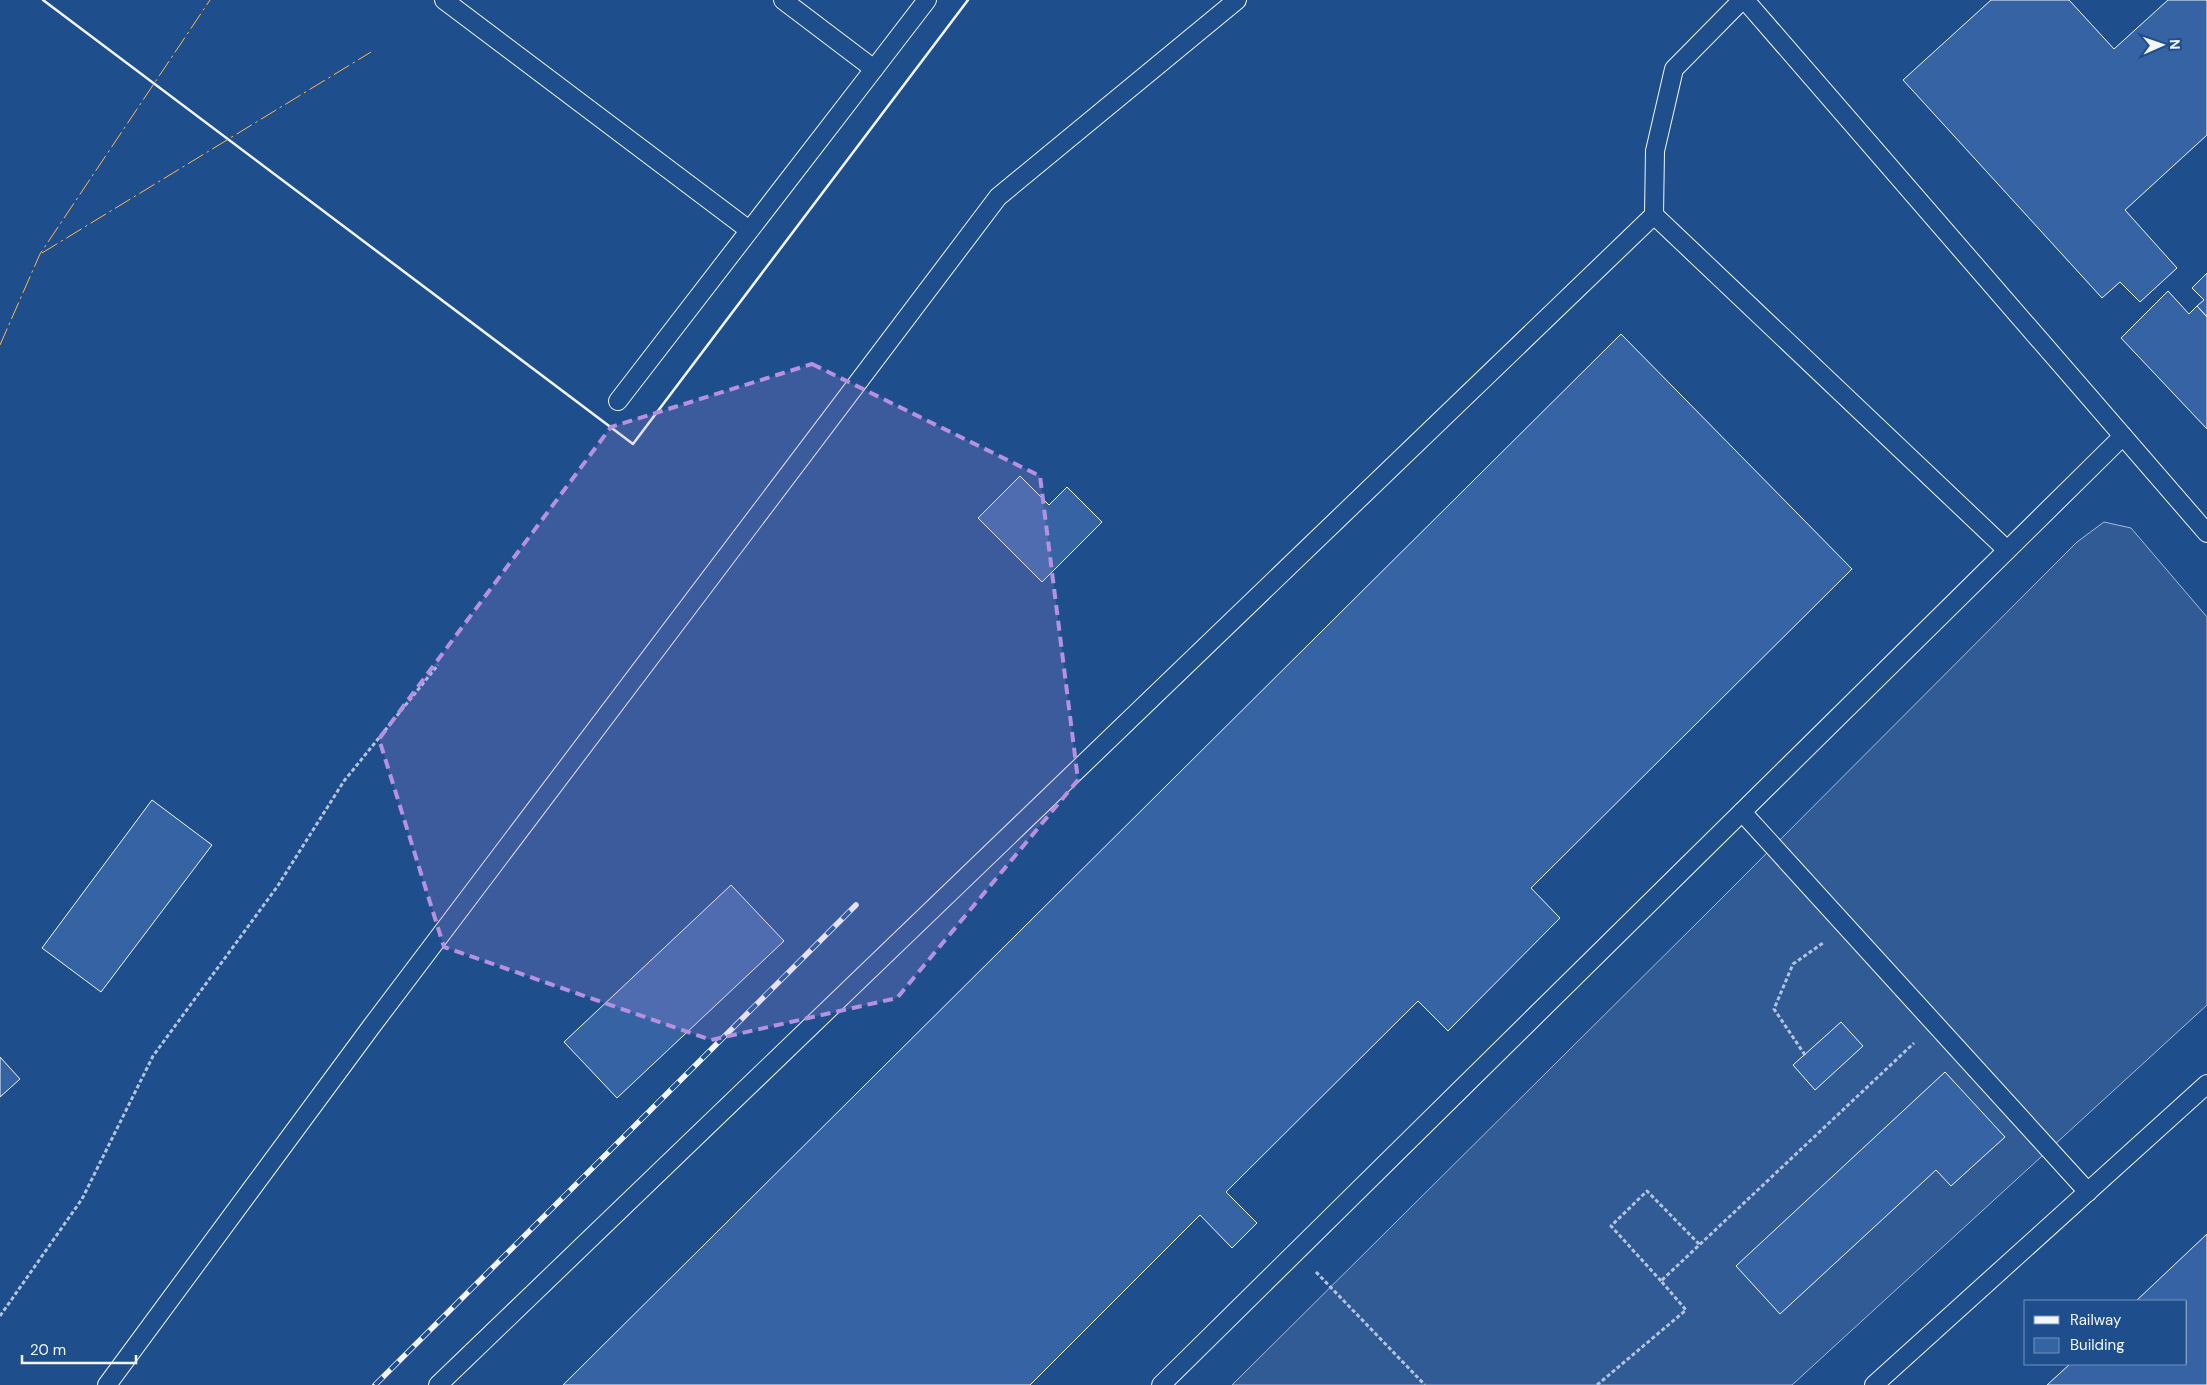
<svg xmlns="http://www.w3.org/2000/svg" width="2207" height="1385" font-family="'DM Sans',sans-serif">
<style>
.built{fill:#305b95;stroke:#a8bbd7}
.building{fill:#3563a3;stroke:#f2f6ff}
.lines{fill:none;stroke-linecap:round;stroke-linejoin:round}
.lane-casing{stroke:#f2f6ff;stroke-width:20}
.path{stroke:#b3c4dc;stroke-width:3;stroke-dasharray:4 2.5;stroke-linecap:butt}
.lane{stroke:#1f4e8c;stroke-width:18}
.rail-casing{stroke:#f2f6ff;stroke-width:5.5}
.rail{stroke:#1f4e8c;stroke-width:4;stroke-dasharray:11;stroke-linecap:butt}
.wall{stroke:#f2f6ff;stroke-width:2.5}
.power{stroke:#ffb74d;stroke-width:1;stroke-dasharray:18 4 2.5 4;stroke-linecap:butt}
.marked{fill:#b691df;fill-opacity:0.2;stroke:#b691df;stroke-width:4;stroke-dasharray:10 6;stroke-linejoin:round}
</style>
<rect width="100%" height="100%" fill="#1f4e8c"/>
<!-- built -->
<polygon class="built" points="2104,522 2131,528 2207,617 2207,1005 1792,1385 1232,1385 1715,905 2077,542"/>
<!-- building -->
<g class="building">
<polygon points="1991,0 2069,0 2114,49 2168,0 2207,0 2207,135 2125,210 2177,268 2140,302 2120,282 2102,298 1903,80"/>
<polygon points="2207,273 2207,317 2197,306 2204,300 2192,288"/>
<polygon points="2168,291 2189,314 2197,306 2207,317 2207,429 2121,338"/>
<polygon points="1621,334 1852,569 1531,888 1560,918 1448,1031 1418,1001 1226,1192 1257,1223 1232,1248 1200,1215 1030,1385 563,1385"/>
<polygon points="1020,476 1049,505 1067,487 1102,522 1042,582 978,518"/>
<polygon points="152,800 212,845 101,992 42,948"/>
<polygon points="731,885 784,941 617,1098 564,1042"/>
<polygon points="1841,1022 1863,1046 1815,1090 1793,1065"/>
<polygon points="0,1057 20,1079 0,1097"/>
<polygon points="1945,1072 2005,1137 1951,1186 1936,1170 1780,1314 1736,1266"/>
<polygon points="2207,1234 2207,1385 2047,1385 2070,1364 2186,1364 2186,1301 2136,1301"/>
</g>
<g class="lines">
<!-- lane casing -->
<g class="lane-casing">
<g id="lane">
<polyline points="444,0 749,230"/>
<polyline points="783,0 874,69 927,0"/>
<polyline points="1745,0 2207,533"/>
<polyline points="1654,215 2007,550"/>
<polyline points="618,401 874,69"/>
<polyline points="1742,812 2088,1192"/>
<polyline points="107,1385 371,1027 998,197 1237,0"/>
<polyline points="438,1385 1654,215 1655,151 1674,69 1742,0"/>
<polyline points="1161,1385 2123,436"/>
<polyline points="1874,1385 2207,1084"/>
</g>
</g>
<!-- path -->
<g class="path">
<polyline points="1805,1055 1774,1009 1793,964 1823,943"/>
<polyline points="1316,1272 1425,1385"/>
<polyline points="1661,1281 1611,1226 1647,1191 1700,1245"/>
<polyline points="0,1316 82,1199 153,1056 277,887 344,781 438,665"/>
<polyline points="1597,1385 1686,1310 1661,1281 1914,1043"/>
</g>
<!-- lane -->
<use href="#lane" class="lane"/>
<!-- rail casing -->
<g class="rail-casing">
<polyline id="rail" points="375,1385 856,905"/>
</g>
<!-- rail -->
<use href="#rail" class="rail"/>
<!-- wall -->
<polyline class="wall" points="43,0 633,444 968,0"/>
<!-- power -->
<g class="power">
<polyline points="42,253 371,52"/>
<polyline points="0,345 40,254 210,0"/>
</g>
</g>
<!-- marked area -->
<path class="marked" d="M812,364L1040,476L1078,780L897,998L711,1040L444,947L379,739L611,427Z"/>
<!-- legend -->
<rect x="2024" y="1300" width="162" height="65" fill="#1f4e8c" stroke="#7391ba"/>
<rect x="2034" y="1316" width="25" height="8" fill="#f2f6ff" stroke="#7391ba"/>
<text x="2070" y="1325" font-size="15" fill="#f2f6ff">Railway</text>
<rect x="2034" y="1338" width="25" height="15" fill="#3563a3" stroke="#7391ba"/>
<text x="2070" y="1350" font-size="15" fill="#f2f6ff">Building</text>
<!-- north arrow -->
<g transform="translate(2162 45) rotate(88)" stroke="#1f4e8c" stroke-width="4" paint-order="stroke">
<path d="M0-4L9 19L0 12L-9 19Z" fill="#f2f6ff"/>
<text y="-8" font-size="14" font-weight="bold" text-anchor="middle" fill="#f2f6ff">N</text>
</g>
<!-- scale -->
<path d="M22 1355v8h114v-8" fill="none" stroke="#f2f6ff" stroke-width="2.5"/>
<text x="30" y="1355" font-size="15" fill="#f2f6ff" stroke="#1f4e8c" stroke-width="4" paint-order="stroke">20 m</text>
</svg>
